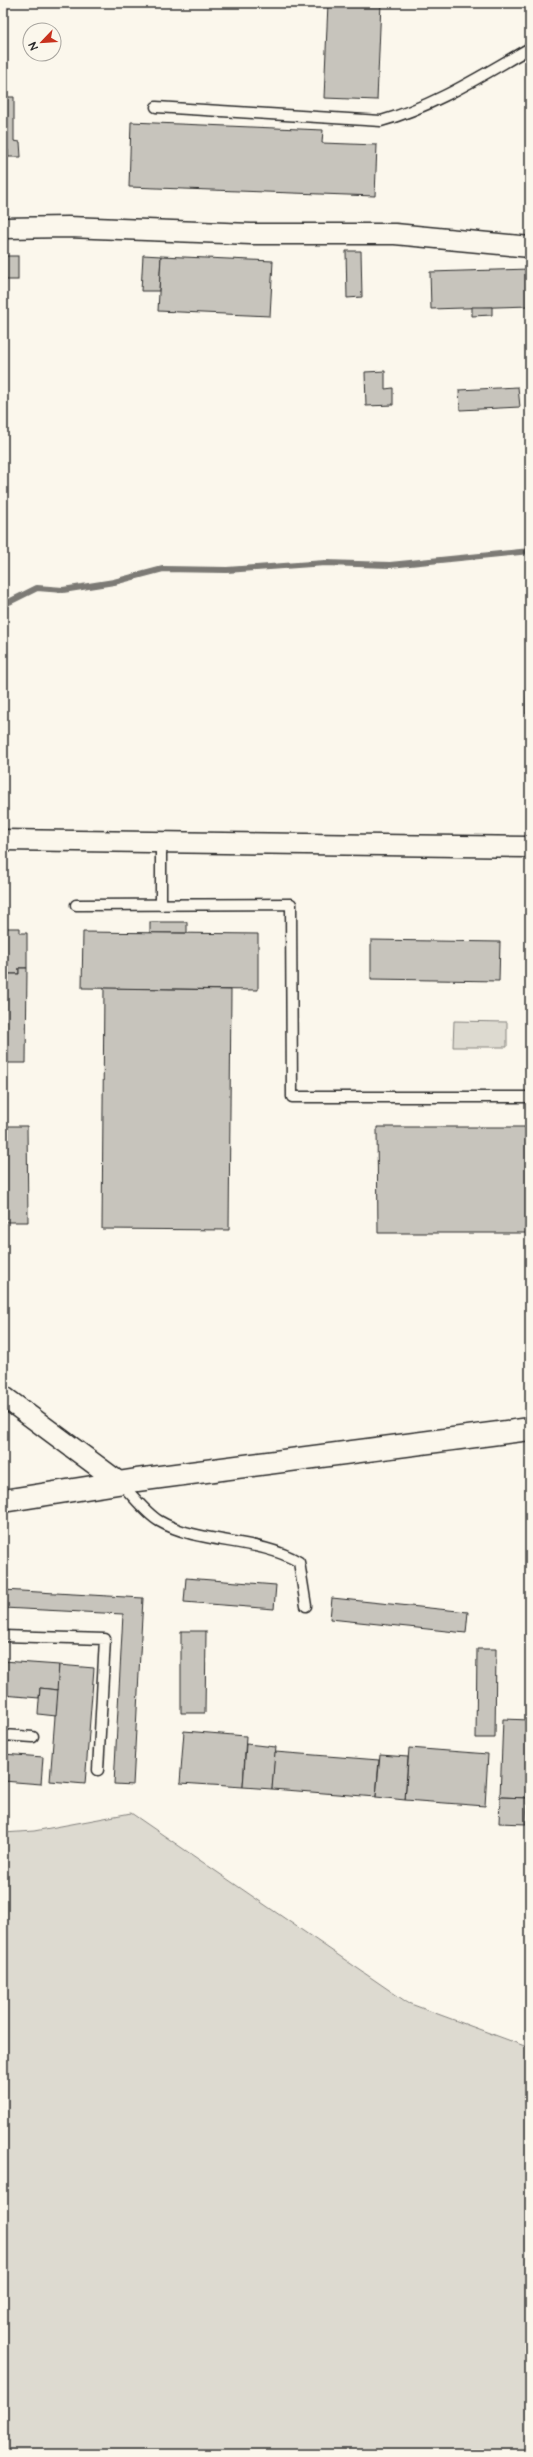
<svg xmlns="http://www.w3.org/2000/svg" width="533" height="2457" font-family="'Architects Daughter',sans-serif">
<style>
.green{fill:#dddad0;stroke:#84827e}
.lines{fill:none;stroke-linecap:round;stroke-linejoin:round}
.stream{stroke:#7b7a75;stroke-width:6}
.building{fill:#c7c4bc;stroke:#2b2b2b}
.service-casing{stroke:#2b2b2b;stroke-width:13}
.minor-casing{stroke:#2b2b2b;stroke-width:23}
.tertiary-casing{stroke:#2b2b2b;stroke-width:25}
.service{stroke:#fbf7ec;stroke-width:10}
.minor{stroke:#fbf7ec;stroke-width:20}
.tertiary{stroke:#fbf7ec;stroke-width:22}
</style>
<rect width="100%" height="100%" fill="#fbf7ec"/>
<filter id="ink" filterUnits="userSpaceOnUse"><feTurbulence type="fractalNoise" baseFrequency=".025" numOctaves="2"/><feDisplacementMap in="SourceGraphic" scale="8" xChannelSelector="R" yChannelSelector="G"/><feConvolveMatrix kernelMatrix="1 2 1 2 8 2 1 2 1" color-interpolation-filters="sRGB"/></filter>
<g filter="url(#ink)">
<!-- green -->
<g class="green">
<polygon points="454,1021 507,1022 507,1047 453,1047"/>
<polygon points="131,1813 408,2003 530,2048 530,2454 3,2454 3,1833 34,1831"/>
</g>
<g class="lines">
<!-- stream -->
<polyline class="stream" points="3,605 37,588 63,590 114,582 163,569 227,570 325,563 390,565 530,551"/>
</g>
<!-- building -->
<g class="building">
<polygon points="328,3 381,3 377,100 324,98"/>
<polygon points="3,97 14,97 14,141 20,142 21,157 8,157 8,150 3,150"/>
<polygon points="131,122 323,130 322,143 377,145 375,196 129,187"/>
<polygon points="346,251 361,251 362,297 347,298"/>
<polygon points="143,255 161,256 159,291 141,291"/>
<rect x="3" y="256" width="15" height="24"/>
<polygon points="161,256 273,261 270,316 158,311"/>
<polygon points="530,269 530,306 431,309 430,272"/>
<polygon points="472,307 492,307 492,315 472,316"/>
<polygon points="385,371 385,389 393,388 393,405 366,406 365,372"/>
<polygon points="518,387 520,407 460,410 459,390"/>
<polygon points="528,591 530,591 530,712 526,714"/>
<rect x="150" y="922" width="37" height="11"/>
<polygon points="3,928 20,928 20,933 27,933 27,968 19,968 19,974 3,974"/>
<polygon points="83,932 258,934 258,990 82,988"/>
<polygon points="371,940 500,942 499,981 371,979"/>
<polygon points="19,968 27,968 26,1063 3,1063 3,974 19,974"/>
<polygon points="104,988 231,990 229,1230 102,1229"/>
<polygon points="3,1126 27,1126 28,1222 3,1222"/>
<polygon points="377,1127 530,1127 530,1233 378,1233"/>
<polygon points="186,1578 276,1585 274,1609 184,1602"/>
<polygon points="3,1590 143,1598 133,1785 114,1784 123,1614 3,1608"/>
<polygon points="332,1598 468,1612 466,1633 330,1619"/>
<polygon points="181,1631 206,1631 205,1713 181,1713"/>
<polygon points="477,1649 496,1649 495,1738 476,1738"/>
<polygon points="3,1661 59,1665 58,1690 40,1688 39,1698 3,1695"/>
<polygon points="59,1665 94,1668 85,1784 50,1781"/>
<polygon points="40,1688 58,1690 56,1716 38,1714"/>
<polygon points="503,1719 530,1720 527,1798 500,1797"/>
<polygon points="184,1731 246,1736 243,1787 180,1783"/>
<polygon points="246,1744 276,1747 272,1789 243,1787"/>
<polygon points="409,1748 488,1754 485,1806 405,1800"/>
<polygon points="275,1752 379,1760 376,1797 272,1789"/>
<polygon points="3,1754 43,1757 41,1784 3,1781"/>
<polygon points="380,1755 408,1757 405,1800 376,1797"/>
<polygon points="500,1797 527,1798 526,1824 499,1823"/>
</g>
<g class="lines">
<!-- service casing -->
<g class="service-casing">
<g id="service">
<path d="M156,107L381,121C435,106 482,75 530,48"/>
<polyline points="161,841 161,905"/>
<polyline points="76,905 291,904 292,1097 530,1097"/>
<path d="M120,1483C132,1494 145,1513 159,1521C200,1545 258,1537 299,1562L306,1606"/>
<polyline points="3,1636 105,1639 98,1770"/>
<polyline points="3,1735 33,1737"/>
</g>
</g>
<!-- minor casing -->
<g class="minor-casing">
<g id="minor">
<polyline points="3,228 68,227 251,234 395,234 530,247"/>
<polyline points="3,840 530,847"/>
<polyline points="3,1396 120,1483"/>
</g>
</g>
<!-- tertiary casing -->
<g class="tertiary-casing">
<polyline id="tertiary" points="3,1501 137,1480 530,1429"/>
</g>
<!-- service -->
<use href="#service" class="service"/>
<!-- minor -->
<use href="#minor" class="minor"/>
<!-- tertiary -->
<use href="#tertiary" class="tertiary"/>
</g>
</g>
<!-- margin -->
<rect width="533" height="2457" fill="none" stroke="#fbf7ec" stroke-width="16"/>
<rect x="8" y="8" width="517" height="2441" fill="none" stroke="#2b2b2b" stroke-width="1.5" filter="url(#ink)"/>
<!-- north arrow -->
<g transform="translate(42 42) rotate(245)"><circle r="19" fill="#fbf7ec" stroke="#a8a59f"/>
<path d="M0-3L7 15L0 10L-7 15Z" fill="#c8321e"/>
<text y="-6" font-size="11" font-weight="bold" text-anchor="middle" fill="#2b2b2b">N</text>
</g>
</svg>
